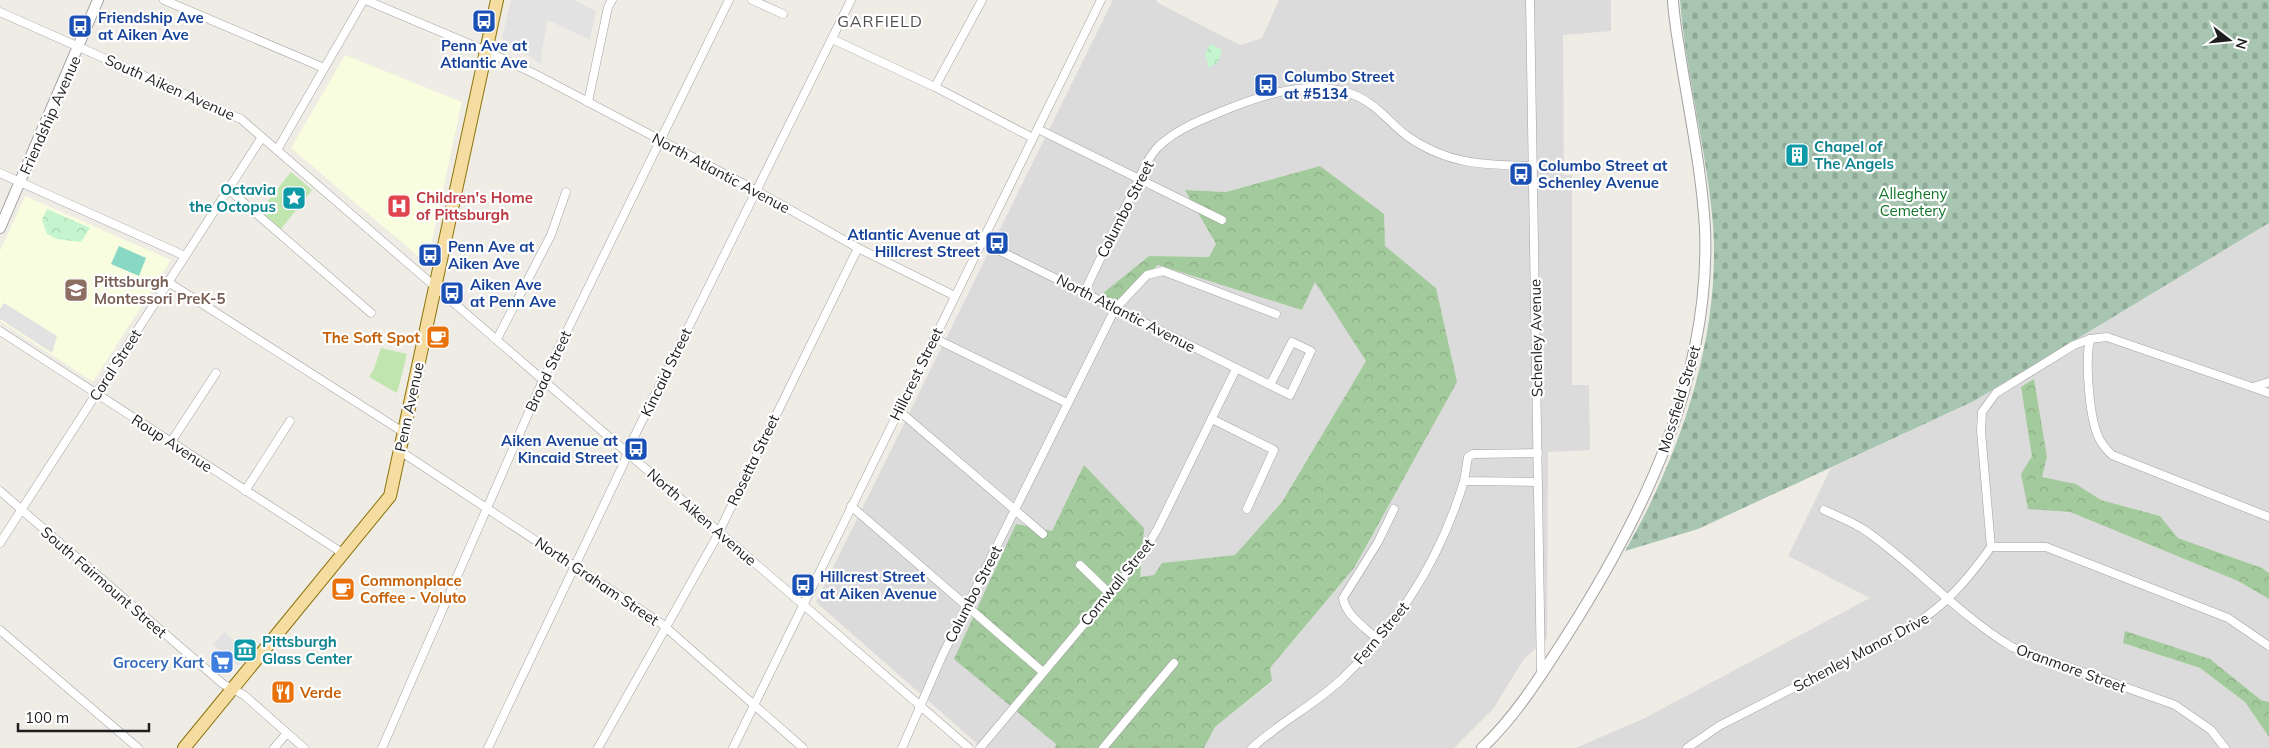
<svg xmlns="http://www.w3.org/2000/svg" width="2269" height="748" font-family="Mulish,sans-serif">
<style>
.residential{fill:#dcdbdb}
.education{fill:#f8fddf}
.grass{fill:#c1e5ae}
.forest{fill:url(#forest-crowns)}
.cemetery{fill:url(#cemetery-stones)}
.park{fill:url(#park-crowns)}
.pitch{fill:#88d8c4}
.parking{fill:#e2e2e2}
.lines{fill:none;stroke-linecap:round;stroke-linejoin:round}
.minor-casing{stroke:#a2a2a2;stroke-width:9}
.tertiary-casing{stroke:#a2a2a2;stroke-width:12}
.primary-casing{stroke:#8d740b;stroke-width:14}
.minor{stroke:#fff;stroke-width:8}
.tertiary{stroke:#fff;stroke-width:10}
.primary{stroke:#f5dda2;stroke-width:12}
.labels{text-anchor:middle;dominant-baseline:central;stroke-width:4.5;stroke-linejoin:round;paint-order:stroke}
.transit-label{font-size:15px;font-weight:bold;fill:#164399;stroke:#fff;text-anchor:start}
.street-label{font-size:15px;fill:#1e1e1e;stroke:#fff}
.culture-label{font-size:15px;font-weight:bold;fill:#0d838f;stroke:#fff;text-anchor:start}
.park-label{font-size:15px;fill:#137429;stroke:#fff}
.health-label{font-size:15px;font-weight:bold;fill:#be3a42;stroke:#fff;text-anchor:start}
.education-label{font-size:15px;font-weight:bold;fill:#785e54;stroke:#fff;text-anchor:start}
.food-label{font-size:15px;font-weight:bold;fill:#c56008;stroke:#fff;text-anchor:start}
.shop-label{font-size:15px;font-weight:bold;fill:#366cbe;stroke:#fff;text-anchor:end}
.neighbourhood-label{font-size:16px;letter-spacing:1px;fill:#515151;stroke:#fff}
</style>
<defs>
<pattern id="forest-crowns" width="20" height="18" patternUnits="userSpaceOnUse" patternTransform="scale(1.25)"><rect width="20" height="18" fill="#a3ca9c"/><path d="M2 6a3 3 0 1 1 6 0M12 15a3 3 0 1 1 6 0" fill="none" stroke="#8cad86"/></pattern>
<pattern id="cemetery-stones" width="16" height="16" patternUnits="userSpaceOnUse" patternTransform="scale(1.25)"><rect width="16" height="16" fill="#a7c5b0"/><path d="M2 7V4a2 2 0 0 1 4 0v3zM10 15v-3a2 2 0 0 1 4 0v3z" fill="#8fa997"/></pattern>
<pattern id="park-crowns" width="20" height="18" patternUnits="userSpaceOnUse" patternTransform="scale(1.25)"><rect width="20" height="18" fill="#c4f5cf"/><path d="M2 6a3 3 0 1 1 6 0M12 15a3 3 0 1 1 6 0" fill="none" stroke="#a8d2b1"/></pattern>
</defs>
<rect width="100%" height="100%" fill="#eeece4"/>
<!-- residential -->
<g class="residential">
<polygon points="1113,0 1157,0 1156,2 1240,45 1262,38 1279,0 1611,0 1611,31 1563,35 1564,175 1572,175 1572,385 1589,385 1590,450 1548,452 1547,638 1524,659 1493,709 1454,748 1204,748 1215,727 1272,682 1270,668 1354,568 1436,288 1384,246 1320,166 1226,192 1186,190 1216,245 1209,257 1149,256 1116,302 1158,265 1302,310 1315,281 1366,361 1282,502 1235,555 1163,563 1154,575 1140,577 1084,466 1052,531 1056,744 1055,748 982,748 816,602"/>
<polygon points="2269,223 2269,573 2262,568 2178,538 2160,516 2101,500 2076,484 2041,477 2046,457 2034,379 2021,388 2033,456 2021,474 2028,508 2070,512 2238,581 2269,599 2269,702 2261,700 2210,659 2123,643 2200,668 2245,702 2269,737 2269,748 1576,748 1645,718 1870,598 1788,556 1831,468 1974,401"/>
</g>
<!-- education -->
<g class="education">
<polygon points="345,55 462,102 427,264 291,148"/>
<polygon points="25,196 171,260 93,382 0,321 0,251"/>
</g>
<!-- grass -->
<g class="grass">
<polygon points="291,172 312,190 281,229 260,211"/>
<polygon points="381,348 407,354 397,393 369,377 374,369"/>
</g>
<!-- forest -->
<g class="forest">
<polygon points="1320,166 1384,214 1385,246 1436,288 1457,382 1354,568 1270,668 1272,681 1215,727 1204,748 1055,748 1056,744 954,659 1016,524 1052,531 1084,465 1144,528 1140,577 1154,575 1162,563 1235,555 1282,502 1366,361 1315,282 1302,310 1158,265 1116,302 1102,294 1149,256 1209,257 1216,244 1185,190 1226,192"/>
<polygon points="2034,379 2047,457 2042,477 2076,484 2101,500 2160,516 2178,538 2262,568 2269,573 2269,599 2238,581 2070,512 2028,509 2021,474 2032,456 2021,387"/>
<polygon points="2125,631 2210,659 2261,700 2269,702 2269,737 2245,702 2200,668 2123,643"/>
</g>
<!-- cemetery -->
<path class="cemetery" d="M1680,0H2269V223L1974,401L1698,529L1625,551C1680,456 1721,337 1713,225C1707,150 1686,76 1680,0Z"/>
<!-- park -->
<g class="park">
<polygon points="1210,44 1222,50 1218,62 1209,68 1205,54"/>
<polygon points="47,209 90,228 81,242 57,239 47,234 42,220"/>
</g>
<!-- pitch -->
<polygon class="pitch" points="119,246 146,258 139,276 111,264"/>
<!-- parking -->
<g class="parking">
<polygon points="511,0 574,0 596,11 590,40 548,20 541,54 542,65 502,38"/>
<polygon points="4,303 57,336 52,353 0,319 0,309"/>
<polygon points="224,632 237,643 232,649 243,659 238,666 213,645"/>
</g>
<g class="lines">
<!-- minor casing -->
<g class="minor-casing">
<g id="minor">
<polyline points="164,0 324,68"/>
<polyline points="752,0 783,14"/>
<polyline points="1530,0 1541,675"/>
<polyline points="368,1 486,51 535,74 757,191 858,248 955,296"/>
<polyline points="0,12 241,119 969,748"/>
<polyline points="832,39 935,87 1033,138"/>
<polyline points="935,87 982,0"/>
<polyline points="588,102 608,7 612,0"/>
<polyline points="1038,129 1222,220"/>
<polyline points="277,150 362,3"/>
<polyline points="0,173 185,256"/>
<polyline points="228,189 371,313"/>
<polyline points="982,242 1290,395 1311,351 1292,342 1270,385"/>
<polyline points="168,282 403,432"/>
<path d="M1085,291C1100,259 1115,227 1131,196C1139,180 1146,159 1159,146C1176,130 1196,122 1218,113C1259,96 1313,76 1357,96C1377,105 1390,123 1407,136C1448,165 1485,165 1533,166"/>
<polyline points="0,331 344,554"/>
<polyline points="934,338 1067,403"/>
<polyline points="497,339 551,235 566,192"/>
<path d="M2090,339C2085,361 2089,421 2100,440C2103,446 2108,451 2112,455L2269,517"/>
<polyline points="2253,387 2269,382"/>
<polyline points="898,410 1043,534"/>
<polyline points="1212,419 1274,450 1247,509"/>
<polyline points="171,442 216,373"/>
<polyline points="400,451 662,624 803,748"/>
<polyline points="1538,453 1473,454 1468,457 1464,481 1538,482"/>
<polyline points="0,491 223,684 244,695 304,748"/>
<polyline points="245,491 290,421"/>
<polyline points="851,506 1043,672"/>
<path d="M1824,510C1839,517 1856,523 1869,533C1919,569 1959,615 2012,647L2175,705L2211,730L2225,748"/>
<polyline points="0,543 262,137"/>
<polyline points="1991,547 2046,547 2228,618 2269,646"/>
<polyline points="1080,565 1109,593"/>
<polyline points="0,630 138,748"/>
<path d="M1377,639C1365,627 1346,616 1343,598L1378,542L1394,509"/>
<polyline points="274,748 287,733"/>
<polyline points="382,748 543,380 729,0"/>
<polyline points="488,748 623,465 632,441 851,0"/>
<polyline points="598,748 715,540 858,248"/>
<polyline points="733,748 1101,0"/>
<polyline points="902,748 943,654 1115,309 1147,275 1163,271 1276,314"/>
<polyline points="980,748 1142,555 1158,528 1236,369"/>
<polyline points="1103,748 1174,663"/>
<path d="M1252,748C1280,722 1316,704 1343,678C1400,623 1441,557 1464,481"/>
<path d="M1687,748L1719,726L1908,629C1946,605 1965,583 1991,547L1981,431L1982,412L1996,393L2074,345L2090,339L2107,337L2269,393"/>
</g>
</g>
<!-- tertiary casing -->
<g class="tertiary-casing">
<g id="tertiary">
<polyline points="0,228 98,0"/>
<path d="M1482,748C1516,716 1542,674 1567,635C1644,514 1711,376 1705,229C1702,173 1690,116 1681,60C1678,40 1674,20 1673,0"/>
</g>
</g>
<!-- primary casing -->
<g class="primary-casing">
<polyline id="primary" points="184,748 390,496 497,0"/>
</g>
<!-- minor -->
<use href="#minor" class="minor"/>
<!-- tertiary -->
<use href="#tertiary" class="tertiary"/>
<!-- primary -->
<use href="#primary" class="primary"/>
</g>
<!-- icons -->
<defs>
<g id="bus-square" transform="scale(1.25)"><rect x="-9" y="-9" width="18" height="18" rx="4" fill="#1a4fb4" stroke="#fff"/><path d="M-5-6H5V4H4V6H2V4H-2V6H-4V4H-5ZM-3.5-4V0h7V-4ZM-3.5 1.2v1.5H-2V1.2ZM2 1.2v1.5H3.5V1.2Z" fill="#fff"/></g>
<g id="building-square" transform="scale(1.25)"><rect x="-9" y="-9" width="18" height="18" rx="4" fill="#0f9aa8" stroke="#fff"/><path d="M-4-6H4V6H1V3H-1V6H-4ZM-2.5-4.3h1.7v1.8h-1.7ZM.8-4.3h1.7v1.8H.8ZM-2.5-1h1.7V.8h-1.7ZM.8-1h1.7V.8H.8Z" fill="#fff"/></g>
<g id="sight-square" transform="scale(1.25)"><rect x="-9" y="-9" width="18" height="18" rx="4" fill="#0f9aa8" stroke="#fff"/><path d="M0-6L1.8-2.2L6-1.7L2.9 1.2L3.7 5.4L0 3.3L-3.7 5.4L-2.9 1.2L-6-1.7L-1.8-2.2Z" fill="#fff"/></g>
<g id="hospital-square" transform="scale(1.25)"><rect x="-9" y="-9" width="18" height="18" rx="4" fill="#e0444e" stroke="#fff"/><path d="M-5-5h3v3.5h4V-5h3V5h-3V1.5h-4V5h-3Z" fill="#fff"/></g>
<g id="school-square" transform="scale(1.25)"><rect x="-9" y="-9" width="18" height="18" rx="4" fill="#8d6e63" stroke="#fff"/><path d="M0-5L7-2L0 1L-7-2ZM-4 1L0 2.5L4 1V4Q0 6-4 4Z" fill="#fff"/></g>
<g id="cafe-square" transform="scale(1.25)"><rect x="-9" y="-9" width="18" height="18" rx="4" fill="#e8710a" stroke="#fff"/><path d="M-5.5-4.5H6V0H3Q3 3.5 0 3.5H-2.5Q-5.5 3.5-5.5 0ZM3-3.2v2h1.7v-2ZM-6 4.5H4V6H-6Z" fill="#fff"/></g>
<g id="museum-square" transform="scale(1.25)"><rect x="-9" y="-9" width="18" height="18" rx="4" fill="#0f9aa8" stroke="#fff"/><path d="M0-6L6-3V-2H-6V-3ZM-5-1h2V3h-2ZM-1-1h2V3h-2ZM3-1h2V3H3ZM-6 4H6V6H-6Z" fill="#fff"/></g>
<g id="supermarket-square" transform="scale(1.25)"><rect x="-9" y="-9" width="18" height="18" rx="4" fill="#3f7fe0" stroke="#fff"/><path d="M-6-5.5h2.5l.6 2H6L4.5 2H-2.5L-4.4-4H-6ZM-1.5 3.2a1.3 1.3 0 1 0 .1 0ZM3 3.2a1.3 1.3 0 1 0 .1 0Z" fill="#fff"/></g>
<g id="restaurant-square" transform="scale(1.25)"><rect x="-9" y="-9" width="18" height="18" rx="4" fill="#e8710a" stroke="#fff"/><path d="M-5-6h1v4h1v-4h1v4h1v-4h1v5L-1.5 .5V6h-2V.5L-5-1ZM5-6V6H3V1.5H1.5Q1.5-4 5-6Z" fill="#fff"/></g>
</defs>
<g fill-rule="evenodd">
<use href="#bus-square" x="484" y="21"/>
<use href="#bus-square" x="80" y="26"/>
<use href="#bus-square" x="1266" y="85"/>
<use href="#building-square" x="1797" y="155"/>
<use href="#bus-square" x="1521" y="174"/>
<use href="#sight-square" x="294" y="198"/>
<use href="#hospital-square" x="399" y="206"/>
<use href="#bus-square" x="997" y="243"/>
<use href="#bus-square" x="430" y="255"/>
<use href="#school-square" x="76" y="290"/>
<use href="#bus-square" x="452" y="293"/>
<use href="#cafe-square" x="438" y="337"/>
<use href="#bus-square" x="636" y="449"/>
<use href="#bus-square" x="803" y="585"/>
<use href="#cafe-square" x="343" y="589"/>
<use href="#museum-square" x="245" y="650"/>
<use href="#supermarket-square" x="222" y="662"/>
<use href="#restaurant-square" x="283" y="692"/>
</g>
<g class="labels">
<!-- transit labels -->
<g class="transit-label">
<text x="98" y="17">Friendship Ave<tspan x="98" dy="17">at Aiken Ave</tspan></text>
<text x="484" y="45" text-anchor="middle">Penn Ave at<tspan x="484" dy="17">Atlantic Ave</tspan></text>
<text x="1284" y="76">Columbo Street<tspan x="1284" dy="17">at #5134</tspan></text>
<text x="1538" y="165">Columbo Street at<tspan x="1538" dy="17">Schenley Avenue</tspan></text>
<text x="980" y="234" text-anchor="end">Atlantic Avenue at<tspan x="980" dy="17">Hillcrest Street</tspan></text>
<text x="448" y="246">Penn Ave at<tspan x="448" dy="17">Aiken Ave</tspan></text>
<text x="470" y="284">Aiken Ave<tspan x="470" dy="17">at Penn Ave</tspan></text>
<text x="618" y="440" text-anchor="end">Aiken Avenue at<tspan x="618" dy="17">Kincaid Street</tspan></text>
<text x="820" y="576">Hillcrest Street<tspan x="820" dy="17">at Aiken Avenue</tspan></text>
</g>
<!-- street labels -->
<g class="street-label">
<text transform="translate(170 87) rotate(24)">South Aiken Avenue</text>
<text transform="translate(50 115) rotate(-66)">Friendship Avenue</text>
<text transform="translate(721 173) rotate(28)">North Atlantic Avenue</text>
<text transform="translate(1125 209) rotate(-63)">Columbo Street</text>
<text transform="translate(1126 313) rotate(27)">North Atlantic Avenue</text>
<text transform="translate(1536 338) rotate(-91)">Schenley Avenue</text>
<text transform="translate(115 365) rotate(-57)">Coral Street</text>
<text transform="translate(548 371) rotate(-65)">Broad Street</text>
<text transform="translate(666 372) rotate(-64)">Kincaid Street</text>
<text transform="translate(916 374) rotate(-64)">Hillcrest Street</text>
<text transform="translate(1679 399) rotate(-73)">Mossfield Street</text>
<text transform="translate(409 407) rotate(-78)">Penn Avenue</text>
<text transform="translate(172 443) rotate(33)">Roup Avenue</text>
<text transform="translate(753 460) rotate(-64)">Rosetta Street</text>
<text transform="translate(702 517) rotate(41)">North Aiken Avenue</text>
<text transform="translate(597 581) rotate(34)">North Graham Street</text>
<text transform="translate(104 582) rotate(41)">South Fairmount Street</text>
<text transform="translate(1117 582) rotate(-51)">Cornwall Street</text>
<text transform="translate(973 594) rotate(-63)">Columbo Street</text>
<text transform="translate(1381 633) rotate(-50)">Fern Street</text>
<text transform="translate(1861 652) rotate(-28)">Schenley Manor Drive</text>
<text transform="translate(2071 668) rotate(20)">Oranmore Street</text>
</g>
<!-- culture labels -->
<g class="culture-label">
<text x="1814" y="146">Chapel of<tspan x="1814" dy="17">The Angels</tspan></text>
<text x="276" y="189" text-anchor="end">Octavia<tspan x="276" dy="17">the Octopus</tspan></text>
<text x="262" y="641">Pittsburgh<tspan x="262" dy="17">Glass Center</tspan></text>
</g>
<!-- park labels -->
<g class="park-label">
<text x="1913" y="193">Allegheny<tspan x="1913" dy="17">Cemetery</tspan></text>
</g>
<!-- health labels -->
<g class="health-label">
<text x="416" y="197">Children's Home<tspan x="416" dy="17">of Pittsburgh</tspan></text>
</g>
<!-- education labels -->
<g class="education-label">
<text x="94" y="281">Pittsburgh<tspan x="94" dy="17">Montessori PreK-5</tspan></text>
</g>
<!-- food labels -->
<g class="food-label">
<text x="420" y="337" text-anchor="end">The Soft Spot</text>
<text x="360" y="580">Commonplace<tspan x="360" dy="17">Coffee - Voluto</tspan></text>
<text x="300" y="692">Verde</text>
</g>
<!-- shop labels -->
<g class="shop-label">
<text x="204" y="662">Grocery Kart</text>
</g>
<!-- neighbourhood labels -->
<g class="neighbourhood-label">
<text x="880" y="21">GARFIELD</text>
</g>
</g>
<!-- north arrow -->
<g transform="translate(2229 40) rotate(106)" stroke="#ffffff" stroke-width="4" paint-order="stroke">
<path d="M0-4L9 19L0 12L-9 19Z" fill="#1e1e1e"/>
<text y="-8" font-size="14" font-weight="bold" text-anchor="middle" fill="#1e1e1e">N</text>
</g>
<!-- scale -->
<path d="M18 723v8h131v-8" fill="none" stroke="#1e1e1e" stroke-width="2.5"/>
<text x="25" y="723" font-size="15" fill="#1e1e1e" stroke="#ffffff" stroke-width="4" paint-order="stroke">100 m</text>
</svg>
